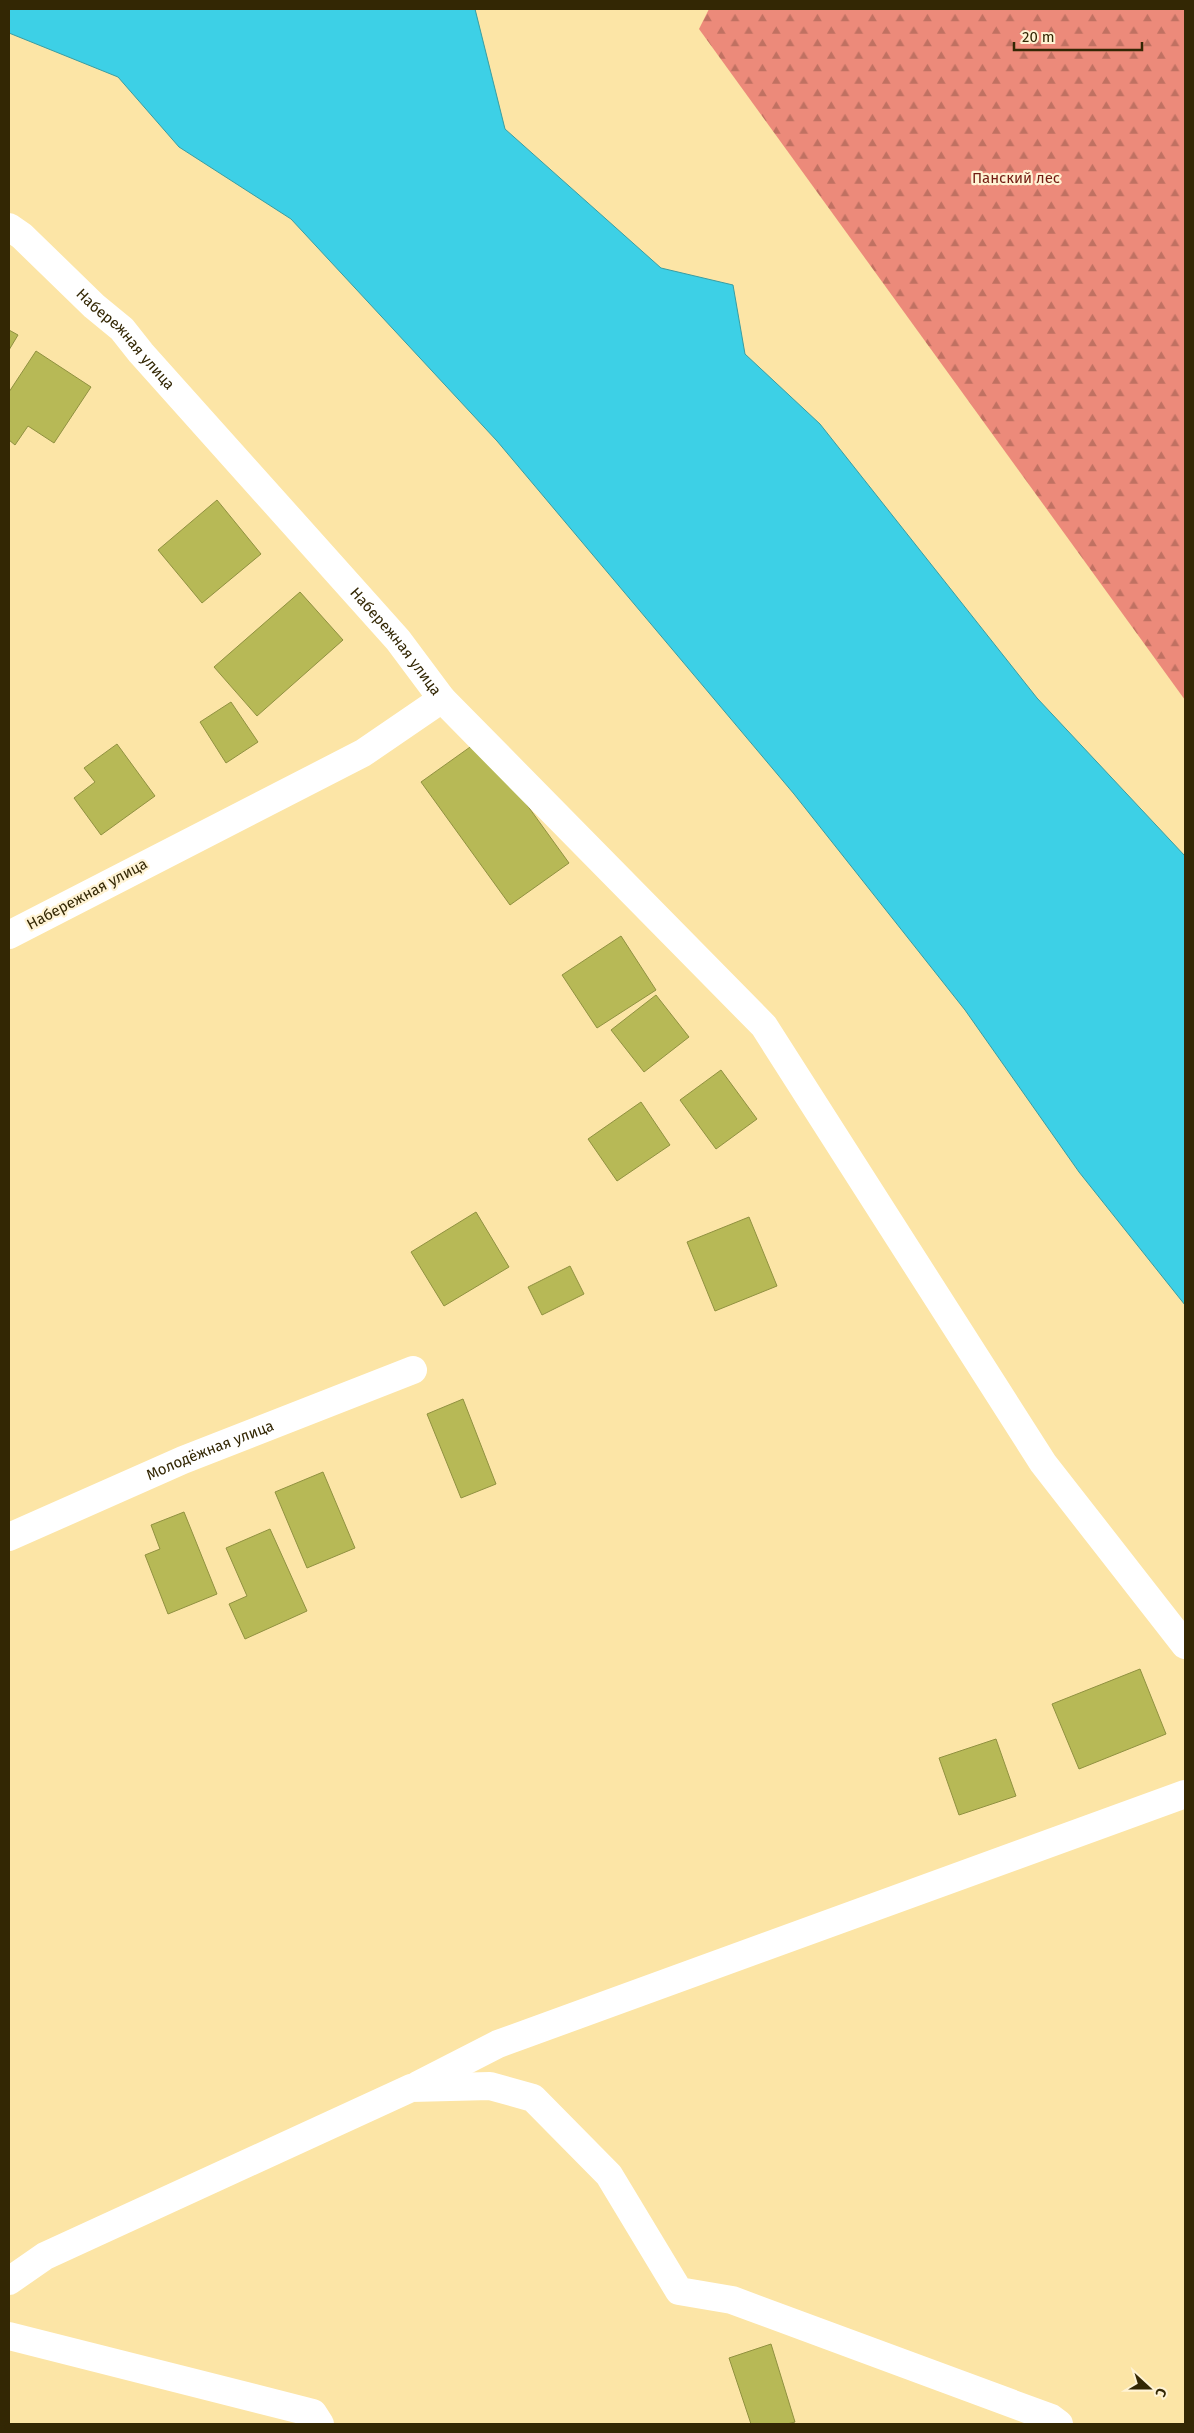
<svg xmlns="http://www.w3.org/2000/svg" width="1194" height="2433" font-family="'Fira Sans',sans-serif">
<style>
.forest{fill:url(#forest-firs)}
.water{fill:#3dd0e6;stroke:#3a9da2}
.building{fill:#b7b956;stroke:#909140}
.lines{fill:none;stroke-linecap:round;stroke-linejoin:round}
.minor{stroke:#fff;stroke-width:28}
.labels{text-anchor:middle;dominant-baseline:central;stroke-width:4.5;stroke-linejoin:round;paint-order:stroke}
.park-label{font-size:15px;fill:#721b12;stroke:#fff3d4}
.street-label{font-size:15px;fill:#332704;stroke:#fff3d4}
</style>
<defs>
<pattern id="forest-firs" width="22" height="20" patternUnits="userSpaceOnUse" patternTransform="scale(1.25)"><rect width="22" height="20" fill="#ec8a7a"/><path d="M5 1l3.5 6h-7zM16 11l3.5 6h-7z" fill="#c07162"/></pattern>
</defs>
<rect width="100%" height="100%" fill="#fce5a6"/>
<!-- forest -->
<polygon class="forest" points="709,9 1185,9 1185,700 699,29"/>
<!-- water -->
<polygon class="water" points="9,9 475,9 505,129 661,268 733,285 745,354 820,424 1037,698 1185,856 1185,1305 1079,1172 965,1010 794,794 497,441 291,219 179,147 118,77 9,33"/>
<!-- building -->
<g class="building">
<polygon points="9,330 18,335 9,350"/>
<polygon points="36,351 91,387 54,443 28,426 15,445 9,440 9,392"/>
<polygon points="217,500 261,554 202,603 158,550"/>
<polygon points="300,592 343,640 257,716 214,667"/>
<polygon points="231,702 258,742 226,763 200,722"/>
<polygon points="480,740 569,863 510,905 421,782"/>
<polygon points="117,744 155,796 101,835 74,798 95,782 84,768"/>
<polygon points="621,936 656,990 597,1028 562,975"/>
<polygon points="656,995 689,1037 644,1072 611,1030"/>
<polygon points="721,1070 757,1119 716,1149 680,1100"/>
<polygon points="641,1102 670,1145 617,1181 588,1139"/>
<polygon points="476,1212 509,1267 444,1306 411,1252"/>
<polygon points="749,1217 777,1286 715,1311 687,1242"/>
<polygon points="570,1266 584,1294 542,1315 528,1287"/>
<polygon points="463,1399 496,1484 461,1498 427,1414"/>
<polygon points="323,1472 355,1548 307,1568 275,1492"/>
<polygon points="184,1512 217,1594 168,1614 145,1555 160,1549 151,1525"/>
<polygon points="270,1529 307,1611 245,1639 229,1604 247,1596 226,1548"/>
<polygon points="1140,1669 1166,1734 1079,1769 1052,1704"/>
<polygon points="996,1739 1016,1796 959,1815 939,1758"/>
<polygon points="771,2344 795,2422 787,2424 751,2424 729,2358"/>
</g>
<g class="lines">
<!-- minor -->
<g class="minor">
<path id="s1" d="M9,227L22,236L94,306L122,329L141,353L398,640L442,699L363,753L9,935"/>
<polyline points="442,699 764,1026 1043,1463 1185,1645"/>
<path id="s2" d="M9,1537L183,1460L413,1370"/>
<polyline points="418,2085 498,2044 1185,1794"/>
<polyline points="9,2281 45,2256 411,2088 490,2086 533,2098 609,2175 679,2291 732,2300 1051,2418 1059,2424"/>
<polyline points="9,2336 313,2413 320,2424"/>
</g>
</g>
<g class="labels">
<!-- park labels -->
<g class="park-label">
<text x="1016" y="178">Панский лес</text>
</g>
<!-- street labels -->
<g class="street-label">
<text stroke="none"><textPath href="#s1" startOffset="162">Набережная улица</textPath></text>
<text stroke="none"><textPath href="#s1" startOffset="568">Набережная улица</textPath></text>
<text transform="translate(87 894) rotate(-28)">Набережная улица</text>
<text stroke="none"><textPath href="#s2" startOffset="219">Молодёжная улица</textPath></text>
</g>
</g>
<!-- border -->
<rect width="1194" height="2433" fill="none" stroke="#332704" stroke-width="20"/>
<!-- north arrow -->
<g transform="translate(1149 2388) rotate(111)" stroke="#fff3d4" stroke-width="4" paint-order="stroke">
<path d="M0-4L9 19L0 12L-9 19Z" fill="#332704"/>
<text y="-8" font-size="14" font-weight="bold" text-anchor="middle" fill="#332704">С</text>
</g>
<!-- scale -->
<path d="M1014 42v8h128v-8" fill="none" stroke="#332704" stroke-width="2.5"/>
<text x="1022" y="42" font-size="15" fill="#332704" stroke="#fff3d4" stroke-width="4" paint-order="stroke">20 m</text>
</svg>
